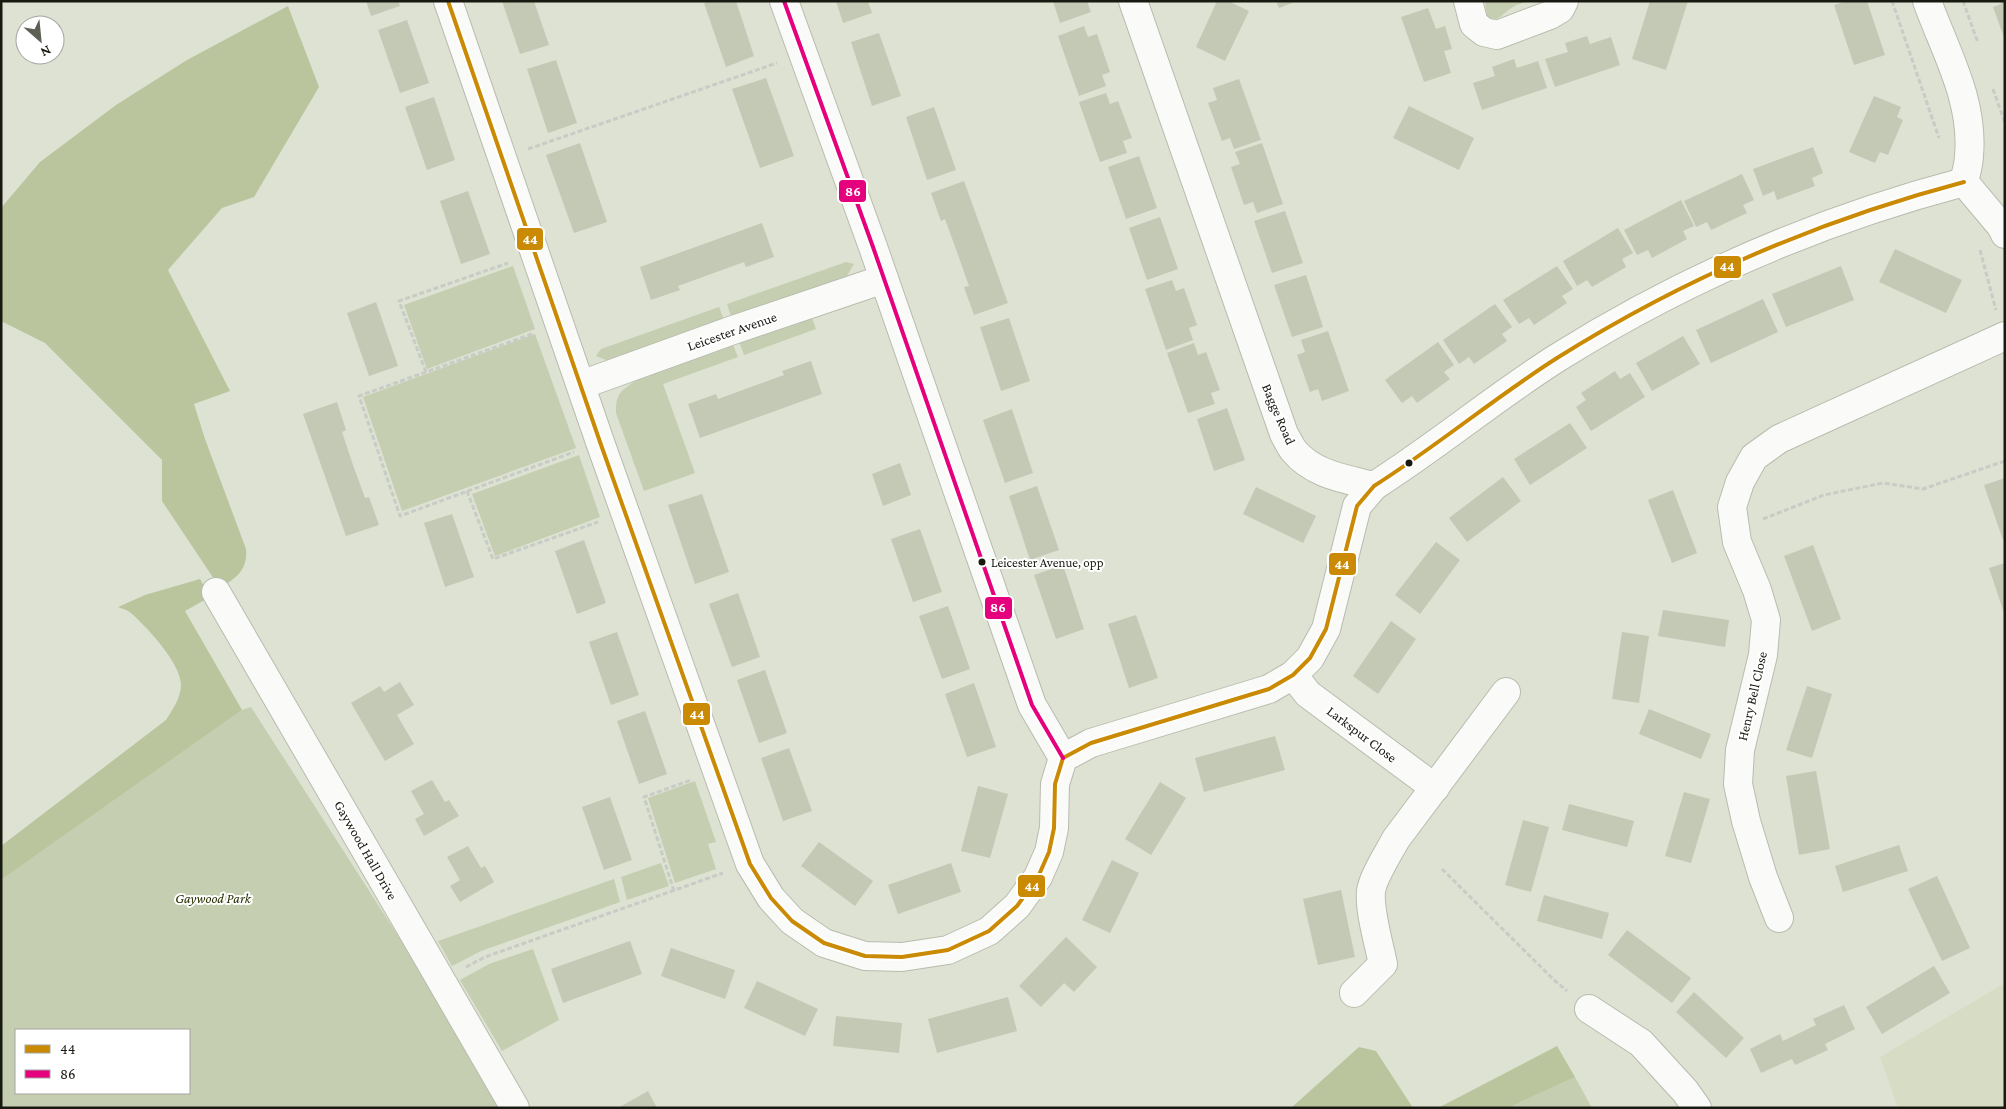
<svg xmlns="http://www.w3.org/2000/svg" width="2006" height="1109" font-family="'Crimson Pro',serif">
<style>
.built{fill:#d6ddc4}
.green{fill:#c5ceb0;fill-rule:evenodd}
.forest{fill:#bac59d}
.building{fill:#c4c9b6}
.lines{fill:none;stroke-linecap:round;stroke-linejoin:round}
.minor-casing{stroke:#b8bcaf;stroke-width:30}
.path{stroke:#c9cbc6;stroke-width:3;stroke-dasharray:5 2.5;stroke-linecap:butt}
.minor{stroke:#fafbf8;stroke-width:28}
.bus-1-casing{stroke:#fff;stroke-width:8}
.bus-2-casing{stroke:#fff;stroke-width:8}
.bus-1{stroke:#ca8a03;stroke-width:4}
.bus-2{stroke:#e5007d;stroke-width:4}
.bus-dot{fill:#181a11;stroke:#fff;stroke-width:2}
.labels{text-anchor:middle;dominant-baseline:central;stroke-width:4;stroke-linejoin:round;paint-order:stroke}
.bus-label{font-size:13px;fill:#181a11;stroke:#fff;text-anchor:start}
.street-label{font-size:14px;fill:#181a11;stroke:#fff}
.park-label{font-size:14px;font-style:italic;fill:#262f00;stroke:#fff}
.line-badge{stroke:#fff;stroke-width:2}
.badge-label{font-size:14px;text-anchor:middle;font-weight:bold;fill:#fff}
</style>
<rect width="100%" height="100%" fill="#dde2d2"/>
<!-- built -->
<polygon class="built" points="2005,983 2005,1108 1898,1108 1880,1057"/>
<!-- green -->
<g class="green">
<path d="M1485,1H1529C1524,3 1518,4 1513,7C1503,12 1500,23 1487,17Z"/>
<polygon points="846,262 854,264 845,279 733,322 727,304"/>
<polygon points="513,266 535,329 427,369 404,305"/>
<polygon points="719,307 726,325 611,362 596,356 601,349"/>
<polygon points="809,310 816,329 744,355 737,336"/>
<polygon points="535,334 576,448 402,511 363,397"/>
<path d="M730,338L738,357L663,384L695,473L644,491L616,413C616,407 616,400 619,395C631,376 707,348 730,338Z"/>
<polygon points="579,455 600,517 495,556 472,494"/>
<path d="M251,707L461,1034L499,1108H1V880L242,710ZM16,1030H189V1093H16Z"/>
<polygon points="695,781 716,842 708,844 716,869 675,883 648,798"/>
<polygon points="661,863 669,886 627,900 621,877"/>
<polygon points="614,879 620,902 481,951 452,966 438,941"/>
<polygon points="533,949 559,1020 502,1051 460,980 489,964"/>
<polygon points="1575,1077 1592,1108 1508,1108"/>
</g>
<!-- forest -->
<g class="forest">
<path d="M288,6L319,87L254,197L222,208L168,270L230,391L194,404L205,439L246,549C248,570 236,578 220,588L162,501V460L45,343L1,321V208L40,162L116,105L187,60Z"/>
<path d="M200,579L210,597L185,611L242,710L1,880V846L166,720C172,710 181,698 181,685C181,664 148,628 132,614C128,610 123,609 118,607L145,595Z"/>
<polygon points="1557,1046 1575,1077 1508,1108 1438,1108"/>
<polygon points="1359,1047 1376,1051 1413,1108 1291,1108"/>
</g>
<!-- building -->
<g class="building">
<polygon points="366,1 398,1 400,6 371,16"/>
<polygon points="502,1 534,1 549,45 520,54"/>
<polygon points="710,1 736,1 754,56 726,67 704,3"/>
<polygon points="836,1 868,1 872,13 843,23"/>
<polygon points="1053,1 1087,1 1091,12 1060,23"/>
<polygon points="1217,1 1228,1 1249,11 1225,61 1196,47"/>
<polygon points="1276,1 1297,1 1279,8"/>
<polygon points="1650,1 1688,1 1666,70 1632,59"/>
<polygon points="1846,1 1867,1 1885,55 1854,65 1834,5"/>
<polygon points="2000,1 2005,1 2005,40 1993,7 2001,4"/>
<polygon points="1428,8 1436,29 1445,26 1452,49 1444,51 1451,73 1424,82 1401,17"/>
<polygon points="407,20 429,83 400,93 378,30"/>
<polygon points="1084,26 1088,37 1097,34 1110,72 1102,75 1106,86 1079,96 1058,36"/>
<polygon points="879,33 901,96 872,106 851,42"/>
<polygon points="1587,36 1590,44 1611,37 1620,65 1555,87 1545,59 1568,52 1565,43"/>
<polygon points="1514,59 1517,68 1538,61 1547,88 1482,110 1473,83 1495,76 1492,67"/>
<polygon points="556,60 577,123 548,133 527,69"/>
<polygon points="766,78 794,156 760,168 732,89"/>
<polygon points="1239,79 1261,140 1234,149 1230,138 1222,141 1208,103 1217,100 1213,88"/>
<polygon points="1106,93 1110,104 1118,101 1132,138 1123,141 1127,153 1100,162 1079,102"/>
<polygon points="1874,96 1901,107 1897,117 1903,120 1888,155 1880,152 1875,163 1849,152"/>
<polygon points="434,97 455,160 427,170 405,107"/>
<polygon points="1409,106 1474,138 1459,170 1393,138"/>
<polygon points="934,107 956,170 927,180 906,117"/>
<polygon points="580,143 607,222 574,233 546,155"/>
<polygon points="1262,143 1283,204 1257,213 1253,202 1244,205 1231,167 1240,164 1235,152"/>
<polygon points="1813,147 1823,173 1812,178 1815,186 1777,200 1774,191 1763,196 1753,169"/>
<polygon points="1139,156 1157,208 1126,219 1108,167"/>
<polygon points="1742,174 1754,200 1743,205 1747,213 1711,230 1707,222 1696,227 1684,201"/>
<polygon points="964,181 1008,303 974,315 964,287 969,286 957,252 945,219 941,221 931,193"/>
<polygon points="468,191 490,254 461,264 440,201"/>
<polygon points="1681,200 1694,226 1683,231 1687,239 1652,258 1648,250 1637,255 1624,230"/>
<polygon points="1285,211 1303,263 1272,273 1254,221"/>
<polygon points="1160,217 1178,269 1147,280 1129,228"/>
<polygon points="762,223 774,257 746,267 744,262 678,286 680,290 651,300 640,267"/>
<polygon points="1618,228 1633,253 1622,259 1626,267 1592,287 1587,280 1577,286 1563,261"/>
<polygon points="1895,249 1962,280 1946,313 1879,282"/>
<polygon points="1557,266 1573,289 1562,296 1567,303 1534,325 1529,318 1519,324 1503,300"/>
<polygon points="1841,266 1854,300 1786,327 1772,294"/>
<polygon points="1306,275 1323,327 1292,337 1274,285"/>
<polygon points="1172,280 1176,291 1184,288 1197,325 1189,328 1193,340 1166,350 1145,289"/>
<polygon points="1763,299 1778,332 1711,363 1696,330"/>
<polygon points="376,302 398,366 369,376 347,313"/>
<polygon points="1495,304 1512,327 1502,334 1507,341 1474,364 1469,357 1459,364 1443,340"/>
<polygon points="1009,318 1030,381 1001,391 980,327"/>
<polygon points="1328,331 1349,391 1322,401 1318,389 1310,392 1297,355 1305,352 1301,340"/>
<polygon points="1683,336 1700,364 1652,391 1636,363"/>
<polygon points="1438,342 1454,365 1444,372 1450,379 1417,403 1412,396 1402,403 1385,380"/>
<polygon points="1194,343 1198,355 1206,352 1220,390 1211,393 1215,404 1188,413 1167,353"/>
<polygon points="811,361 822,394 700,438 688,404 716,394 718,399 784,375 782,371"/>
<polygon points="1615,371 1620,379 1630,373 1645,397 1591,431 1576,407 1586,400 1581,393"/>
<polygon points="337,402 346,430 342,432 353,465 365,498 369,497 379,525 346,536 303,414"/>
<polygon points="1227,408 1245,460 1214,471 1197,419"/>
<polygon points="1012,409 1033,473 1005,483 983,420"/>
<polygon points="1570,423 1587,448 1530,485 1514,459"/>
<polygon points="900,463 911,495 883,506 872,474"/>
<polygon points="1503,477 1521,501 1467,542 1449,518"/>
<polygon points="2005,478 2005,539 2003,540 1984,485"/>
<polygon points="1037,486 1059,550 1030,560 1009,496"/>
<polygon points="1256,487 1316,516 1303,543 1243,514"/>
<polygon points="1673,490 1697,553 1672,563 1648,500"/>
<polygon points="702,494 729,572 695,584 668,505"/>
<polygon points="452,514 474,577 445,587 424,523"/>
<polygon points="920,529 942,592 913,602 891,539"/>
<polygon points="584,540 606,603 577,614 555,551"/>
<polygon points="1436,542 1460,560 1420,614 1395,595"/>
<polygon points="1813,545 1841,619 1812,631 1784,556"/>
<polygon points="2005,563 2005,613 2004,613 1989,568"/>
<polygon points="1063,565 1084,629 1056,639 1034,575"/>
<polygon points="738,593 760,657 732,667 709,604"/>
<polygon points="948,606 970,669 942,679 919,616"/>
<polygon points="1663,610 1729,620 1725,647 1658,636"/>
<polygon points="1136,615 1158,678 1129,688 1108,624"/>
<polygon points="1391,621 1416,639 1378,694 1353,676"/>
<polygon points="617,632 639,695 611,705 589,642"/>
<polygon points="1622,632 1649,636 1639,703 1612,699"/>
<polygon points="765,670 787,733 759,743 737,680"/>
<polygon points="400,682 414,705 397,715 414,744 385,761 351,703 380,686 384,692"/>
<polygon points="974,683 996,747 967,757 945,694"/>
<polygon points="1807,686 1832,694 1812,758 1786,750"/>
<polygon points="1649,709 1711,734 1701,759 1639,734"/>
<polygon points="645,711 667,774 639,784 617,721"/>
<polygon points="1275,736 1285,770 1204,792 1195,758"/>
<polygon points="789,748 812,811 783,821 761,758"/>
<polygon points="1816,771 1830,849 1799,855 1786,776"/>
<polygon points="432,780 445,802 449,800 459,816 424,836 415,819 424,814 411,791"/>
<polygon points="1160,782 1186,798 1151,855 1125,839"/>
<polygon points="978,786 1008,794 990,858 961,851"/>
<polygon points="1684,792 1710,799 1691,863 1665,856"/>
<polygon points="610,797 632,860 604,870 582,807"/>
<polygon points="1569,804 1634,821 1627,847 1562,830"/>
<polygon points="1523,820 1549,827 1531,892 1505,885"/>
<polygon points="819,842 873,881 855,906 801,866"/>
<polygon points="1899,845 1908,871 1843,892 1835,866"/>
<polygon points="468,846 481,868 485,866 494,882 460,902 450,886 460,880 447,857"/>
<polygon points="1112,860 1139,873 1110,933 1082,920"/>
<polygon points="951,863 961,892 898,914 888,885"/>
<polygon points="1937,876 1970,948 1942,961 1908,889"/>
<polygon points="1341,890 1355,957 1318,965 1303,899"/>
<polygon points="1544,895 1609,913 1602,939 1537,921"/>
<polygon points="1627,930 1691,978 1672,1003 1608,955"/>
<polygon points="1066,937 1097,967 1074,992 1064,983 1041,1007 1019,986"/>
<polygon points="630,941 642,974 563,1003 551,969"/>
<polygon points="671,948 735,970 725,999 661,976"/>
<polygon points="1934,966 1950,993 1882,1034 1866,1007"/>
<polygon points="757,981 818,1009 805,1036 744,1008"/>
<polygon points="1694,992 1744,1038 1726,1058 1676,1012"/>
<polygon points="1008,997 1017,1031 937,1053 928,1019"/>
<polygon points="1844,1005 1855,1029 1825,1044 1828,1050 1795,1065 1792,1059 1761,1073 1750,1049 1780,1034 1783,1041 1816,1025 1813,1019"/>
<polygon points="836,1016 902,1023 899,1053 833,1046"/>
<polygon points="648,1091 657,1108 618,1108"/>
</g>
<g class="lines">
<!-- minor casing -->
<g class="minor-casing">
<g id="minor">
<path d="M448,1L600,442L750,864L771,898L792,921L824,943L865,956L902,957L948,950L989,931L1017,906L1038,877L1049,852L1054,828L1055,784L1063,758L1091,743L1269,689L1293,675L1310,658L1326,629L1357,506L1374,486C1437,446 1494,398 1557,358C1683,279 1820,220 1964,182"/>
<polyline points="784,1 873,247 1032,705 1063,758"/>
<path d="M1133,1L1284,434C1287,439 1290,446 1294,451C1314,475 1346,479 1374,486"/>
<polyline points="1468,1 1474,24 1484,32 1497,35 1550,15 1560,9 1564,1"/>
<path d="M1927,1C1945,51 1974,100 1969,155C1969,164 1966,173 1964,182L2001,226L2005,234"/>
<polyline points="581,385 733,330 884,279"/>
<polyline points="216,592 515,1108"/>
<polyline points="1293,675 1308,694 1435,788"/>
<polyline points="1779,918 1763,877 1746,821 1738,784 1740,750 1763,655 1766,620 1757,590 1737,542 1732,507 1740,482 1754,457 1779,439 2005,336"/>
<path d="M1354,993L1383,964C1379,944 1369,911 1371,891C1373,877 1389,852 1396,839L1506,692"/>
<polyline points="1589,1009 1641,1043 1685,1091 1697,1108"/>
</g>
</g>
<!-- path -->
<g class="path">
<polyline points="1892,1 1939,138"/>
<polyline points="1963,1 1978,43"/>
<polyline points="1993,89 2005,123"/>
<polyline points="528,149 777,63"/>
<polyline points="1980,250 1996,310"/>
<polyline points="532,334 359,396 400,516 574,452"/>
<polyline points="426,372 399,301 508,263"/>
<polyline points="467,491 493,559 598,522"/>
<polyline points="1763,519 1824,495 1883,483 1923,489 2005,461"/>
<polyline points="1442,869 1553,979 1567,991"/>
<polyline points="674,891 644,797 691,780"/>
<polyline points="466,967 485,957 723,873"/>
</g>
<!-- minor -->
<use href="#minor" class="minor"/>
<!-- bus-1 casing -->
<g class="bus-1-casing">
<path id="bus-1" d="M448,1L600,442L750,864L771,898L792,921L824,943L865,956L902,957L948,950L989,931L1017,906L1038,877L1049,852L1054,828L1055,784L1063,758L1091,743L1269,689L1293,675L1310,658L1326,629L1357,506L1374,486C1437,446 1494,398 1557,358C1683,279 1820,220 1964,182"/>
</g>
<!-- bus-2 casing -->
<g class="bus-2-casing">
<polyline id="bus-2" points="784,1 873,247 1032,705 1063,758"/>
</g>
<!-- bus-1 -->
<use href="#bus-1" class="bus-1"/>
<!-- bus-2 -->
<use href="#bus-2" class="bus-2"/>
</g>
<!-- markers -->
<g class="bus-dot">
<circle cx="1409" cy="463" r="4.5"/>
<circle cx="982" cy="562" r="4.5"/>
</g>
<g class="labels">
<!-- bus labels -->
<g class="bus-label">
<text x="991" y="562">Leicester Avenue, opp</text>
</g>
<!-- street labels -->
<g class="street-label">
<text transform="translate(732 331) rotate(-19)">Leicester Avenue</text>
<text transform="translate(1279 414) rotate(67)">Bagge Road</text>
<text transform="translate(1752 696) rotate(-77)">Henry Bell Close</text>
<text transform="translate(1362 734) rotate(37)">Larkspur Close</text>
<text transform="translate(366 850) rotate(60)">Gaywood Hall Drive</text>
</g>
<!-- park labels -->
<g class="park-label">
<text x="213" y="898">Gaywood Park</text>
</g>
</g>
<g class="line-badge">
<rect x="838" y="179" width="29" height="24" rx="5" fill="#e5007d"/>
<rect x="516" y="227" width="28" height="24" rx="5" fill="#ca8a03"/>
<rect x="1713" y="255" width="29" height="24" rx="5" fill="#ca8a03"/>
<rect x="1328" y="552" width="29" height="24" rx="5" fill="#ca8a03"/>
<rect x="984" y="596" width="29" height="24" rx="5" fill="#e5007d"/>
<rect x="682" y="702" width="29" height="24" rx="5" fill="#ca8a03"/>
<rect x="1017" y="874" width="29" height="24" rx="5" fill="#ca8a03"/>
</g>
<g class="badge-label">
<text x="853" y="196">86</text>
<text x="530" y="244">44</text>
<text x="1727" y="271">44</text>
<text x="1342" y="569">44</text>
<text x="998" y="612">86</text>
<text x="697" y="719">44</text>
<text x="1032" y="891">44</text>
</g>
<!-- border -->
<rect width="2006" height="1109" fill="none" stroke="#181a11" stroke-width="5"/>
<!-- legend -->
<rect x="15" y="1029" width="175" height="65" fill="#ffffff" stroke="#a3a3a0"/>
<rect x="25" y="1045" width="25" height="8" fill="#ca8a03" stroke="#a3a3a0"/>
<text x="60" y="1054" font-size="15" fill="#181a11">44</text>
<rect x="25" y="1070" width="25" height="8" fill="#e5007d" stroke="#a3a3a0"/>
<text x="60" y="1079" font-size="15" fill="#181a11">86</text>
<!-- north arrow -->
<g transform="translate(40 40) rotate(153)"><circle r="24" fill="#ffffff" stroke="#a3a3a0"/>
<path d="M0-4L9 19L0 12L-9 19Z" fill="#5d6055"/>
<text y="-8" font-size="14" font-weight="bold" text-anchor="middle" fill="#181a11">N</text>
</g>
</svg>
